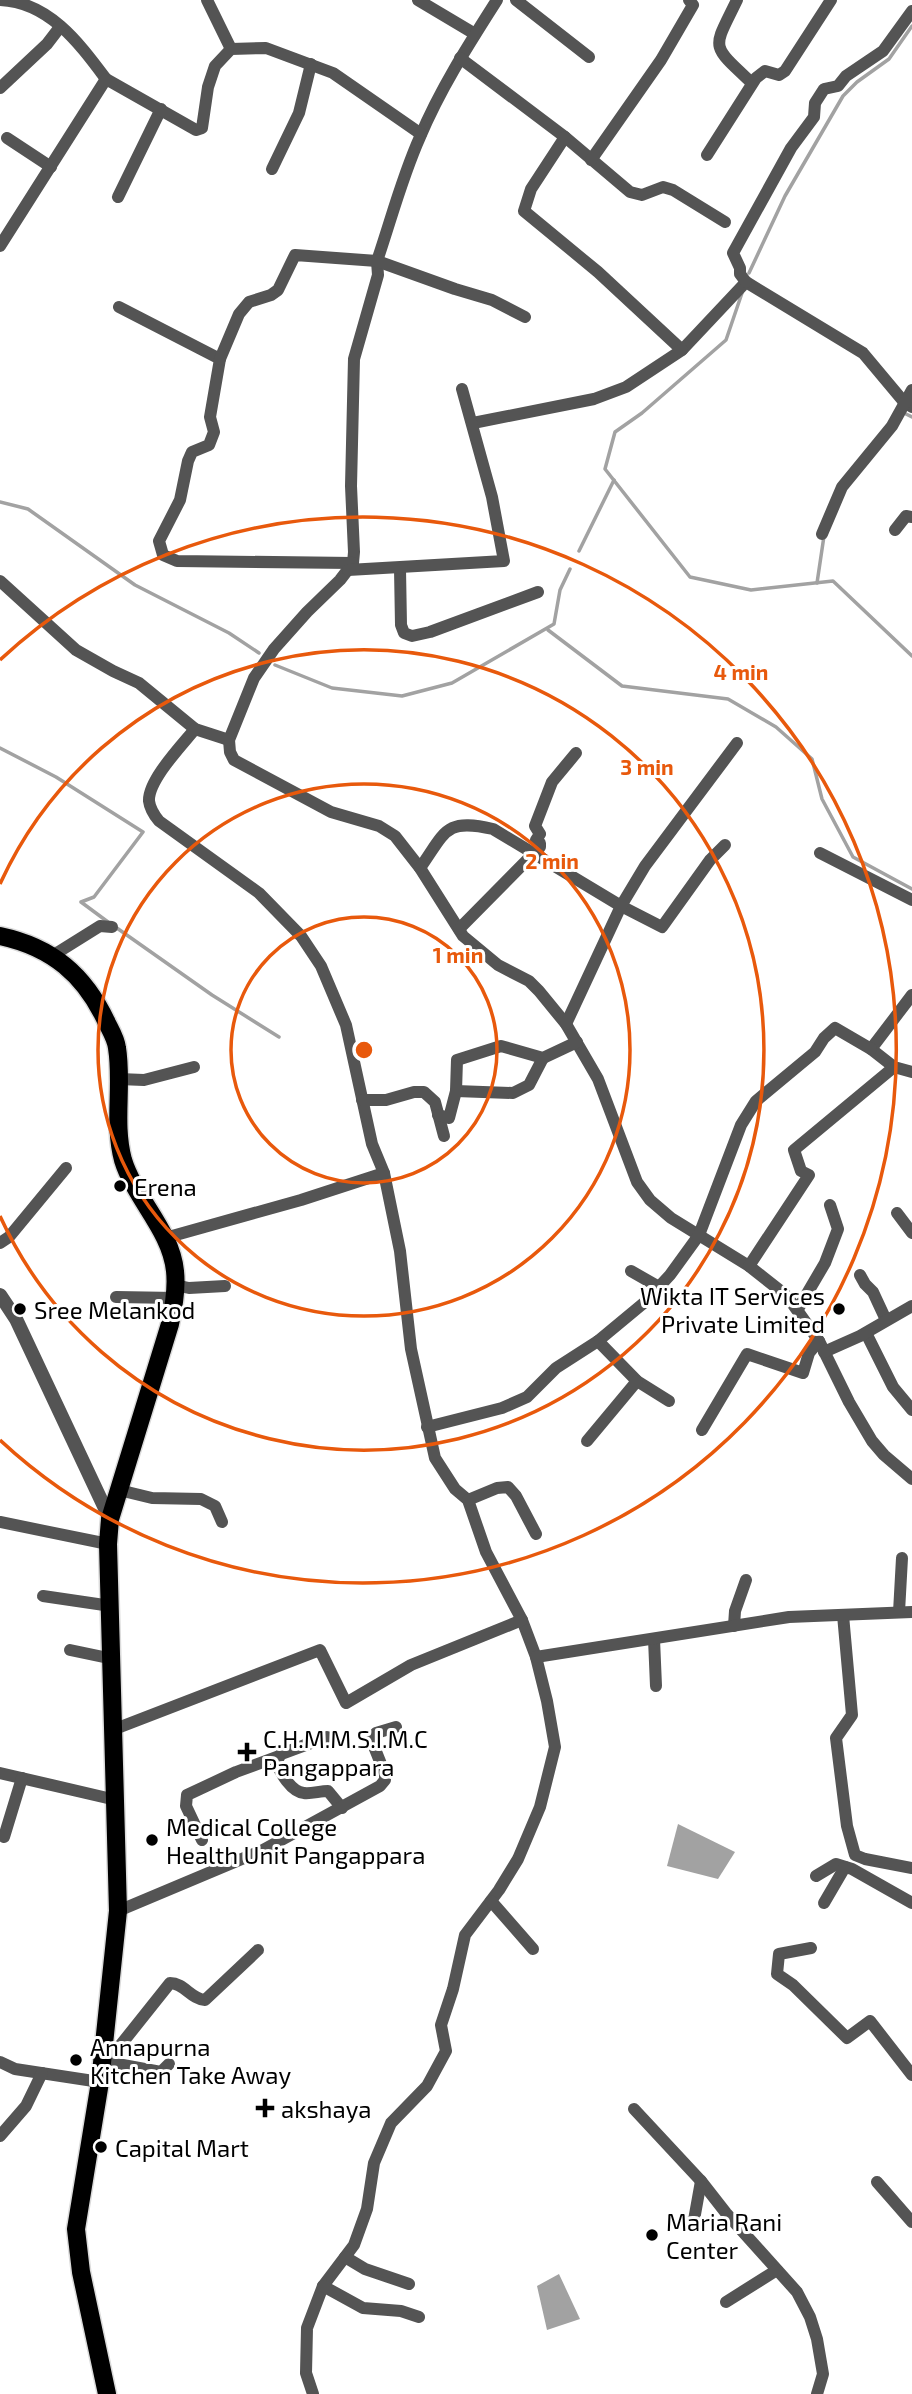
<svg xmlns="http://www.w3.org/2000/svg" width="912" height="2394" font-family="'Exo 2',sans-serif">
<style>
.water{fill:#a2a2a2}
.lines{fill:none;stroke-linecap:round;stroke-linejoin:round}
.stream{stroke:#a2a2a2;stroke-width:3.5}
.primary-casing{stroke:#dbdbdb;stroke-width:21}
.minor{stroke:#545454;stroke-width:12}
.tertiary{stroke:#545454;stroke-width:14}
.primary{stroke:#000;stroke-width:18}
.ring{fill:none;stroke:#e8590c;stroke-width:3.5}
.poi-dot{fill:#000;stroke:#fff;stroke-width:2.5}
.labels{text-anchor:middle;dominant-baseline:central;stroke-width:6;stroke-linejoin:round;paint-order:stroke}
.poi-label{font-size:24px;fill:#000;stroke:#fff;text-anchor:start}
.centre{fill:#e8590c;stroke:#fff;stroke-width:3.5}
.ring-label{font-size:21px;text-anchor:middle;font-weight:bold;fill:#e8590c;stroke:#fff;stroke-width:6;stroke-linejoin:round;paint-order:stroke}
</style>
<rect width="100%" height="100%" fill="#fff"/>
<!-- water -->
<g class="water">
<polygon points="678,1824 735,1852 718,1879 667,1866"/>
<polygon points="559,2274 580,2319 547,2330 537,2286"/>
</g>
<g class="lines">
<!-- stream -->
<g class="stream">
<polyline points="749,273 785,196 843,96 857,82 889,59 912,26"/>
<polyline points="742,293 726,340 642,413 615,432 605,469 690,577 751,590 833,581 912,656"/>
<polyline points="902,412 912,417"/>
<polyline points="0,502 28,509 135,585 229,633 259,653"/>
<polyline points="579,551 614,480"/>
<polyline points="817,583 824,536"/>
<polyline points="548,630 622,686 728,699 776,727 812,759 822,799 853,857 912,889"/>
<polyline points="275,665 332,688 402,696 452,683 554,624 560,590 570,569"/>
<polyline points="0,748 56,777 143,832 94,897 81,902 108,922"/>
<polyline points="114,926 212,995 279,1037"/>
</g>
<!-- primary casing -->
<g class="primary-casing">
<path id="primary" d="M0,936C52,947 85,975 107,1023C111,1031 116,1039 117,1048C123,1085 113,1123 123,1160C135,1199 171,1230 175,1271C177,1289 174,1306 170,1324L110,1519L108,1544L118,1911L100,2082L76,2229L81,2272L107,2394"/>
</g>
<!-- minor -->
<g class="minor">
<path d="M0,0C49,2 79,43 106,79"/>
<polyline points="207,0 231,49"/>
<polyline points="418,0 475,34"/>
<path d="M497,0C469,44 440,89 420,137C402,177 391,220 377,261L378,275L354,359L351,486L354,552L353,563L340,580L307,612L274,649L254,678L229,740L230,752L234,760L331,812L379,826L395,836L420,868L463,936L498,965L529,981L539,991L566,1024L598,1079L637,1182L650,1200L671,1218L749,1266L787,1296L819,1341L849,1402L872,1441L884,1455L912,1479"/>
<polyline points="516,0 589,57"/>
<path d="M737,0C713,50 709,43 752,83"/>
<polyline points="460,58 565,137 531,189 524,211 598,272 682,350 746,282 863,353 904,402 912,407"/>
<polyline points="0,88 47,44 60,27"/>
<polyline points="565,137 630,192 642,195 663,187 673,190 725,222"/>
<polyline points="7,138 51,167"/>
<polyline points="707,155 756,78 765,71 779,75 785,71 831,0"/>
<polyline points="591,160 661,60 693,5 689,0"/>
<polyline points="272,169 299,113 311,64"/>
<polyline points="118,197 161,109"/>
<polyline points="0,246 106,79 196,130 202,128 208,87 215,66 231,49 266,48 333,73 421,134"/>
<polyline points="746,282 740,274 740,268 733,253 791,148 814,117 815,103 824,89 838,86 846,76 883,51 912,11"/>
<polyline points="119,307 220,359 210,417 214,432 209,445 192,452 188,461 180,500 159,541 163,555 177,561 353,563"/>
<polyline points="220,359 239,314 249,302 271,295 278,290 295,255 377,261 455,289 492,300 525,317"/>
<polyline points="473,423 594,399 626,387 682,350"/>
<polyline points="895,530 906,516 912,517"/>
<polyline points="822,534 842,487 892,426 912,390"/>
<polyline points="400,569 401,625 404,633 412,636 430,632 538,592"/>
<polyline points="348,570 504,561 492,497 462,389"/>
<polyline points="0,581 76,650 113,671 139,683 195,729 229,740"/>
<path d="M195,729C183,744 148,780 149,801C150,809 154,815 159,821L259,893L301,936L321,966L346,1025L372,1144L384,1173L400,1251L411,1349L435,1458L455,1489L468,1500L486,1552L522,1620L536,1657L547,1701L555,1747L540,1807L518,1859L499,1890L465,1935L453,1989L441,2025L446,2051L427,2086L391,2123L374,2163L367,2209L354,2245L323,2286L307,2328L306,2373L313,2394"/>
<polyline points="820,853 912,900"/>
<path d="M420,868C446,831 445,818 493,829L621,906L662,927L710,860L725,845"/>
<polyline points="459,929 540,847 540,843 536,840 540,834 535,826 552,782 576,753"/>
<polyline points="52,956 100,926 112,927"/>
<polyline points="912,995 871,1049 894,1067 912,1072"/>
<polyline points="566,1024 621,906 645,866 737,743"/>
<polyline points="119,1079 144,1080 194,1067"/>
<polyline points="456,1091 513,1093 529,1085 543,1058"/>
<polyline points="362,1100 386,1100 414,1092 424,1092 435,1102 444,1136"/>
<polyline points="438,1115 449,1118 456,1091 457,1060 501,1046 543,1058 577,1042"/>
<polyline points="897,1213 912,1233"/>
<polyline points="165,1238 301,1200 384,1173"/>
<polyline points="0,1243 9,1237 66,1168"/>
<polyline points="749,1266 809,1175 801,1171 794,1150 894,1067"/>
<polyline points="631,1271 659,1287"/>
<polyline points="860,1275 865,1284 873,1292 886,1320"/>
<polyline points="175,1285 189,1288 225,1286"/>
<polyline points="116,1297 176,1298"/>
<polyline points="798,1309 825,1263 838,1229 830,1205"/>
<polyline points="866,1333 893,1387 912,1410"/>
<polyline points="598,1341 637,1381 669,1401"/>
<polyline points="824,1352 860,1336 912,1306"/>
<polyline points="427,1427 502,1408 527,1397 556,1368 598,1341 645,1302 670,1275 699,1235 741,1125 756,1101 815,1052 824,1038 835,1028 871,1049"/>
<polyline points="702,1430 747,1354 803,1373 809,1353 819,1341"/>
<polyline points="587,1441 637,1381"/>
<polyline points="119,1490 152,1498 201,1499 215,1506 222,1522"/>
<polyline points="468,1500 497,1488 508,1487 516,1496 536,1534"/>
<polyline points="0,1522 108,1544"/>
<polyline points="43,1596 111,1606"/>
<polyline points="899,1612 902,1558"/>
<polyline points="843,1615 852,1715 836,1738 847,1826 855,1855 865,1859 912,1868"/>
<polyline points="734,1626 735,1611 746,1580"/>
<polyline points="654,1639 656,1686"/>
<polyline points="70,1650 113,1659"/>
<polyline points="536,1657 789,1617 912,1612"/>
<polyline points="115,1729 320,1650 346,1703 411,1665 522,1620"/>
<path d="M327,1737L281,1754L276,1762C280,1772 291,1792 304,1793C311,1794 320,1791 328,1791L342,1808"/>
<polyline points="0,1773 116,1800"/>
<polyline points="4,1837 22,1778"/>
<polyline points="202,1840 186,1806 187,1795 236,1772 279,1756"/>
<polyline points="816,1876 836,1864 852,1869 912,1903"/>
<polyline points="491,1901 533,1949"/>
<polyline points="824,1903 845,1867"/>
<polyline points="118,1911 263,1850 380,1786 385,1780 385,1774 371,1739 376,1733 396,1727"/>
<polyline points="811,1948 779,1954 777,1974 793,1985 847,2038 870,2021 912,2075"/>
<path d="M101,2061L119,2047L170,1983C184,1983 191,1999 205,2000L258,1950"/>
<polyline points="101,2061 161,2072 169,2064"/>
<polyline points="0,2062 15,2069 100,2082"/>
<polyline points="634,2109 701,2181 726,2213 797,2292 810,2317 817,2339 823,2374 817,2394"/>
<polyline points="0,2136 26,2106 42,2073"/>
<polyline points="877,2182 912,2222"/>
<polyline points="686,2224 694,2220 701,2181"/>
<polyline points="345,2257 365,2269 409,2284"/>
<polyline points="323,2286 363,2308 401,2311 419,2317"/>
<polyline points="726,2302 777,2270"/>
</g>
<!-- tertiary -->
<polyline class="tertiary" points="0,1295 16,1319 110,1519"/>
<!-- primary -->
<use href="#primary" class="primary"/>
</g>
<!-- distance rings -->
<g class="ring">
<circle cx="364" cy="1050" r="133"/>
<circle cx="364" cy="1050" r="266"/>
<path d="M0 884A400 400 0 1 1 0 1216"/>
<path d="M0 660A533 533 0 1 1 0 1440"/>
</g>
<!-- markers -->
<g class="poi-dot">
<circle cx="120" cy="1186" r="7"/>
<circle cx="20" cy="1309" r="7"/>
<circle cx="839" cy="1309" r="7"/>
<path d="M243.5 1741.5h7v7h7v7h-7v7h-7v-7h-7v-7h7z"/>
<circle cx="152" cy="1840" r="7"/>
<circle cx="76" cy="2060" r="7"/>
<path d="M261.5 2097.5h7v7h7v7h-7v7h-7v-7h-7v-7h7z"/>
<circle cx="101" cy="2147" r="7"/>
<circle cx="652" cy="2235" r="7"/>
</g>
<g class="labels">
<!-- poi labels -->
<g class="poi-label">
<text x="134" y="1186">Erena</text>
<text x="825" y="1295" text-anchor="end">Wikta IT Services<tspan x="825" dy="28">Private Limited</tspan></text>
<text x="34" y="1309">Sree Melankod</text>
<text x="263" y="1738">C.H.M.M.S.I.M.C<tspan x="263" dy="28">Pangappara</tspan></text>
<text x="166" y="1826">Medical College<tspan x="166" dy="28">Health Unit Pangappara</tspan></text>
<text x="90" y="2046">Annapurna<tspan x="90" dy="28">Kitchen Take Away</tspan></text>
<text x="281" y="2108">akshaya</text>
<text x="115" y="2147">Capital Mart</text>
<text x="666" y="2221">Maria Rani<tspan x="666" dy="28">Center</tspan></text>
</g>
</g>
<circle cx="364" cy="1050" r="10" class="centre"/>
<g class="ring-label">
<text x="741" y="680">4 min</text>
<text x="647" y="775">3 min</text>
<text x="552" y="869">2 min</text>
<text x="458" y="963">1 min</text>
</g>
</svg>
